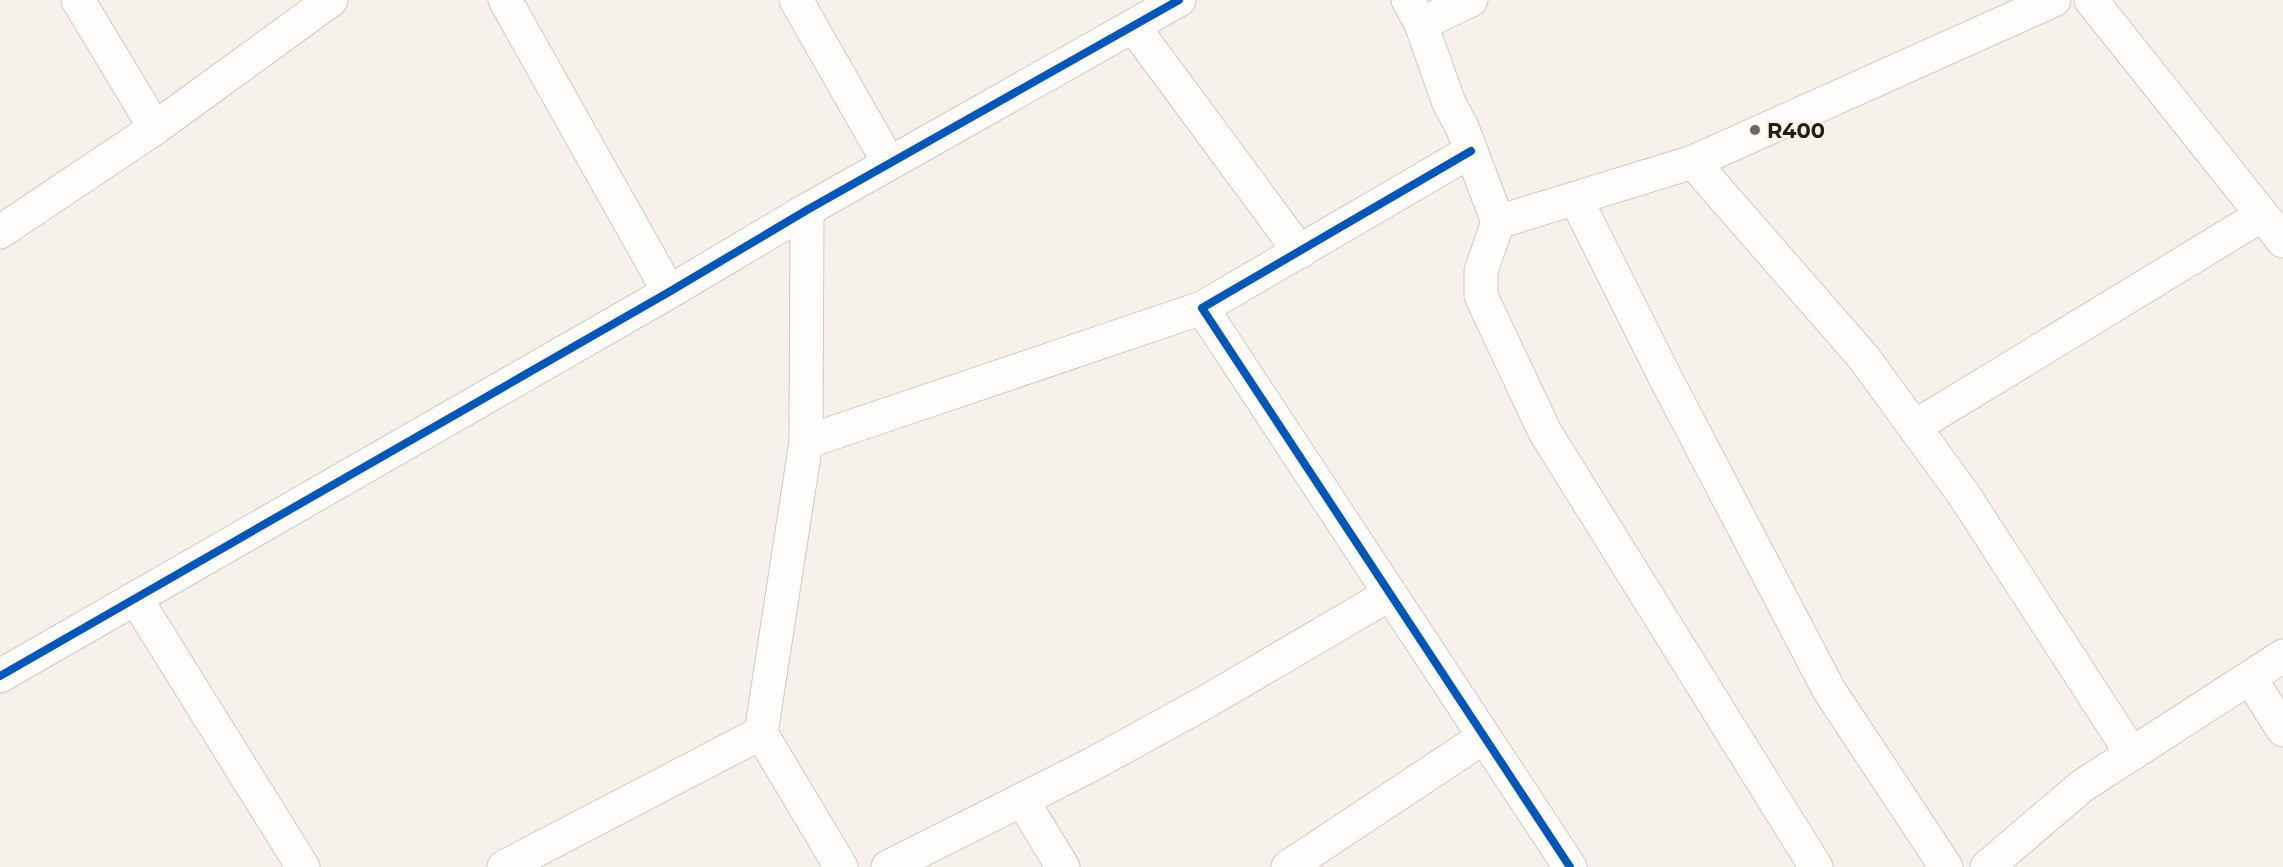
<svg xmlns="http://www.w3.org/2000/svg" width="2283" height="867" font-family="Montserrat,sans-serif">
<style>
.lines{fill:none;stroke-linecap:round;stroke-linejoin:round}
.minor-casing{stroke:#cdcac5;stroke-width:35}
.minor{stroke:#fefdfc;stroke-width:33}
.cycleway-casing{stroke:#fbf3e6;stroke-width:11}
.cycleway{stroke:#0057b8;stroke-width:8}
.poi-dot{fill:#6c6862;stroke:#fbf3e6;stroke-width:2}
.labels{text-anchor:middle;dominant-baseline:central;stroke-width:5;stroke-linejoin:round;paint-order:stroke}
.poi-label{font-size:21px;font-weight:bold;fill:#211e19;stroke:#fbf3e6;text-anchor:start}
</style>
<rect width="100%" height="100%" fill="#f6f2eb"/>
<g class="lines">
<!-- minor casing -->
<g class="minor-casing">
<g id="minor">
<polyline points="78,0 155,128"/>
<polyline points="505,0 669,292"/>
<polyline points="796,0 889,163"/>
<polyline points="1408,0 1421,24 1449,103 1462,127 1498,222 1481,271 1481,296 1545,432 1816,867"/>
<polyline points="2091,0 2283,241"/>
<polyline points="1421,24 1471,0"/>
<polyline points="1133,26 1300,252"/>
<polyline points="1471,151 1202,308 1570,867"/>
<polyline points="1693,162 1864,358 1964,495 2132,754"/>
<polyline points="1576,199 1667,381 1829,690 1946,867"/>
<polyline points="807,210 806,442 761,733 841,867"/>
<polyline points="1498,222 1693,162 2054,0"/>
<polyline points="0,232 155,128 331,0"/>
<polyline points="1914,427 2262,215"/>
<polyline points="806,442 1202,308"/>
<polyline points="136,599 303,867"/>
<polyline points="0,676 669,292 807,210 1179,0"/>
<polyline points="2250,678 2283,730"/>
<polyline points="1022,800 1063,867"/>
<polyline points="504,867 761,733"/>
<polyline points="888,867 1089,766 1204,703 1390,594"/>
<polyline points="1288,867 1484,737"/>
<polyline points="1987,867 2082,786 2283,656"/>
</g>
</g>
<!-- minor -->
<use href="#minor" class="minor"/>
<!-- cycleway casing -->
<g class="cycleway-casing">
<g id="cycleway">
<polyline points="1471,151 1202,308 1570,867"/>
<polyline points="0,676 669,292 807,210 1179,0"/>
</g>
</g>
<!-- cycleway -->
<use href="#cycleway" class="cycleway"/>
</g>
<!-- markers -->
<circle class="poi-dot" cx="1755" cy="130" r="6"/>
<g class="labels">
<!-- poi labels -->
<g class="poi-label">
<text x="1767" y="130">R400</text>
</g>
</g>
</svg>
